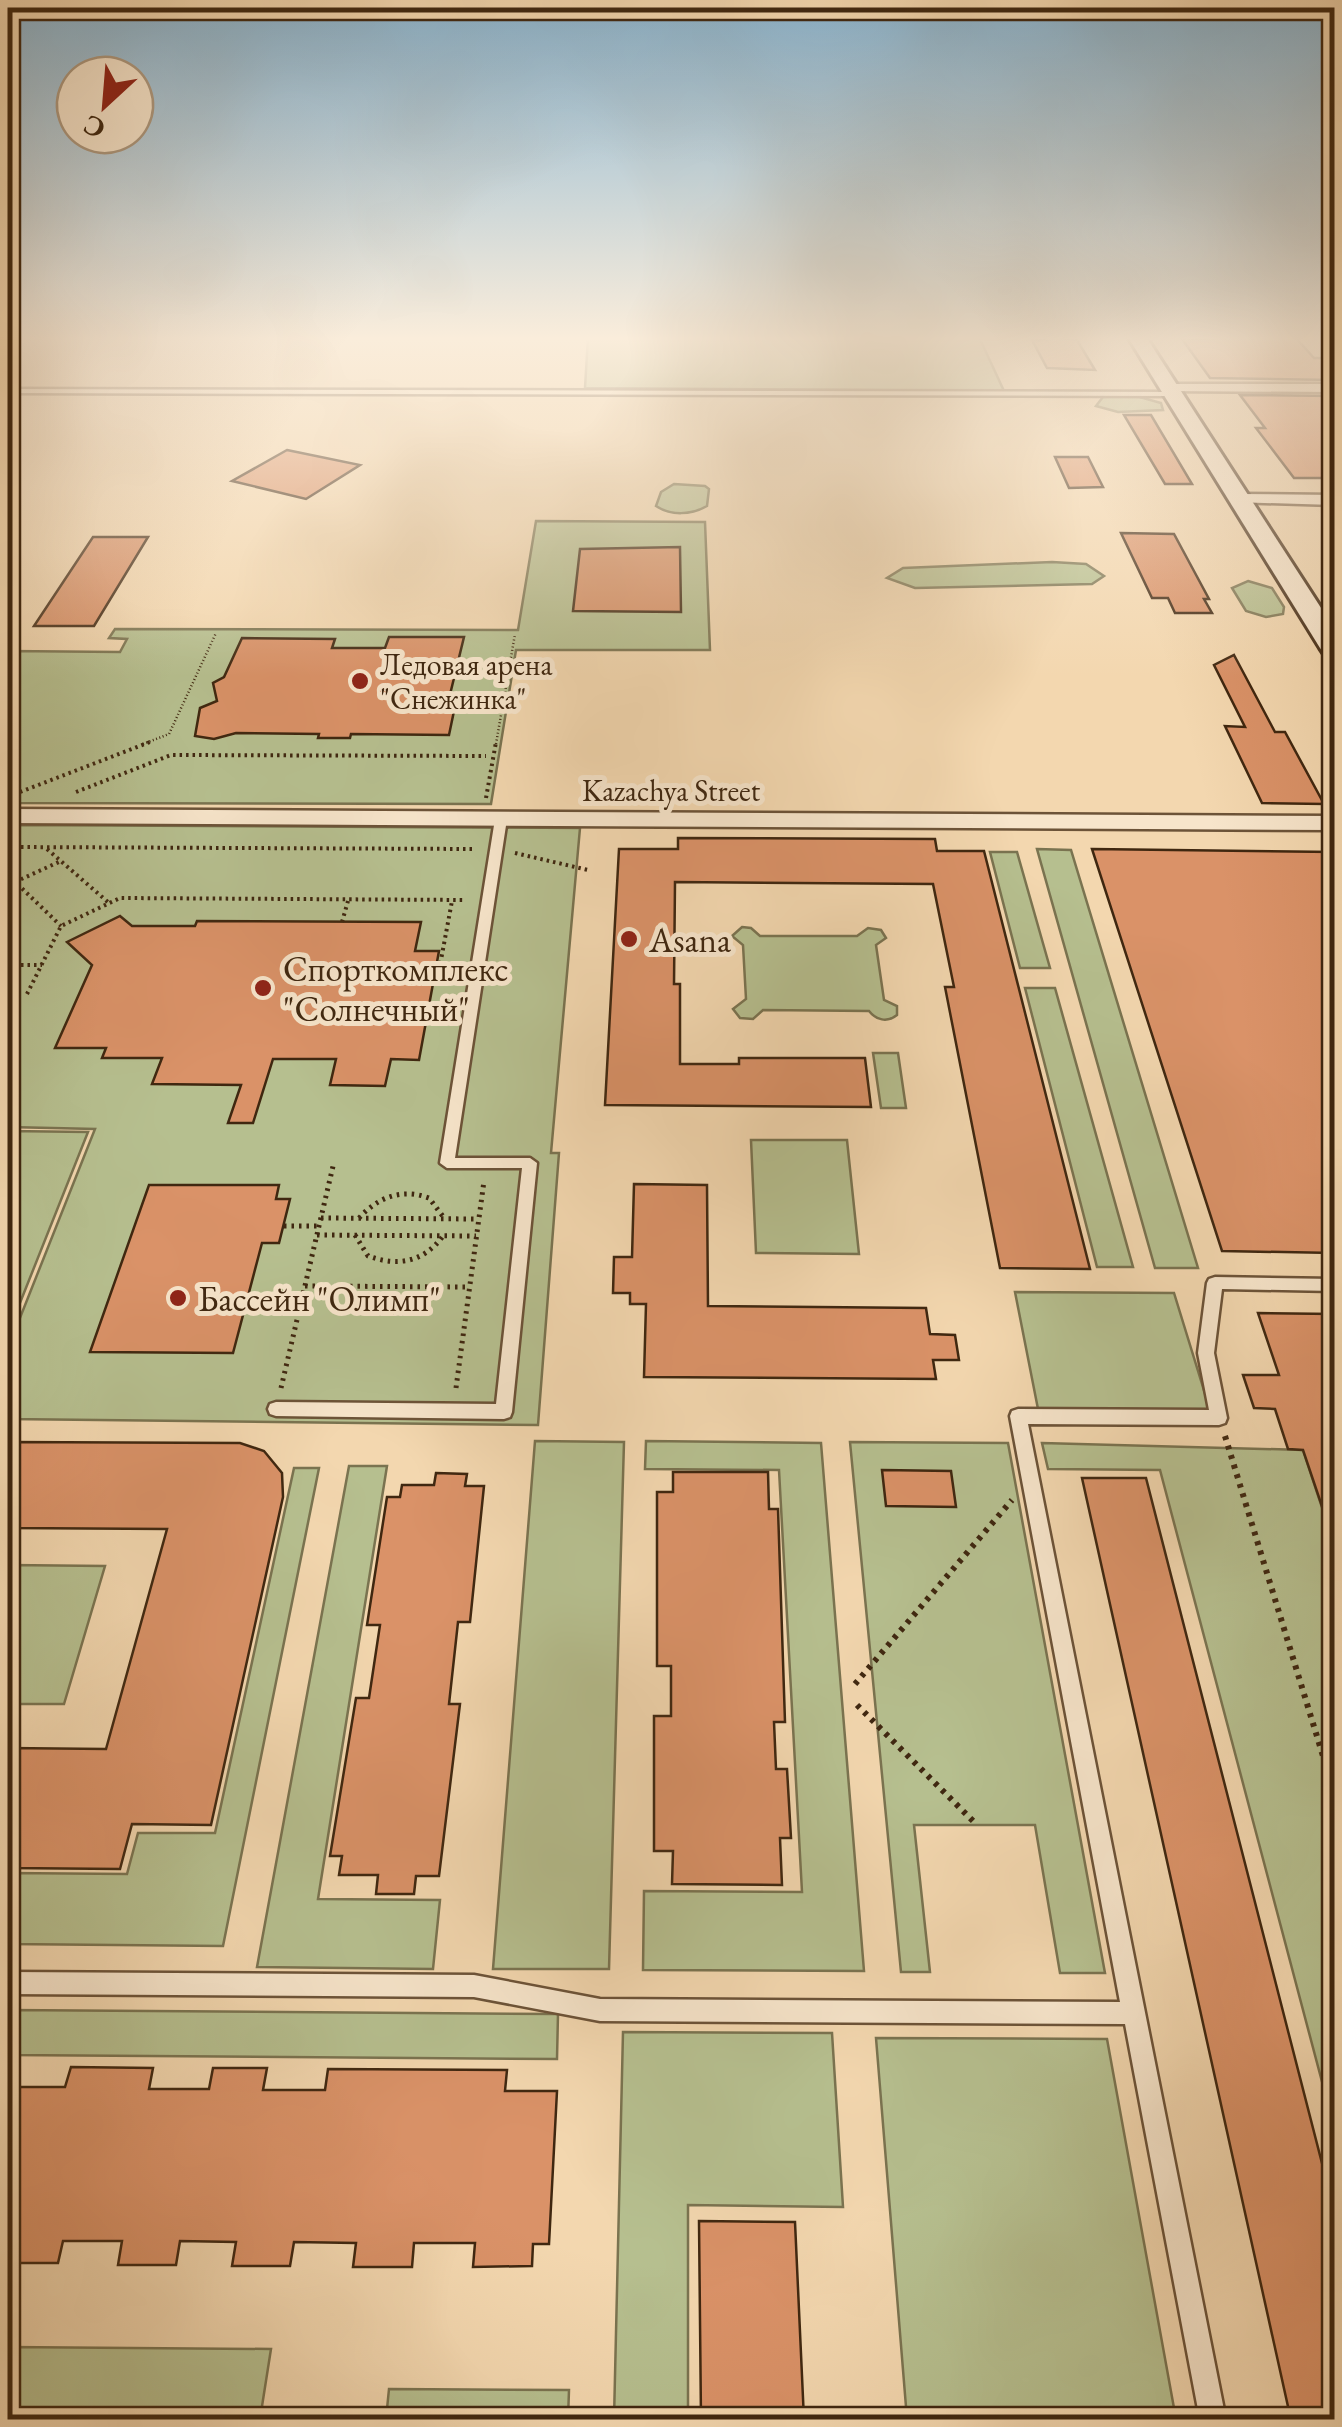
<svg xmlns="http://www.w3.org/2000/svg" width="1342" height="2427" font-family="'EB Garamond',serif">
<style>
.green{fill:#b6bf8f;stroke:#7a7350;stroke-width:2.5}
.building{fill:#da9268;stroke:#3f2710;stroke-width:2.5}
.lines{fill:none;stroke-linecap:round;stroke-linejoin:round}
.lane-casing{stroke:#6c5338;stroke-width:5}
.street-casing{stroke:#6c5338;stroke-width:5}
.secondary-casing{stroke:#3f2710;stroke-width:6}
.path-far3{stroke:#3f2710;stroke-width:2.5;stroke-dasharray:1 2.5;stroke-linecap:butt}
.path-far2{stroke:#3f2710;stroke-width:4;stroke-dasharray:2.5 4;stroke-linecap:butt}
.path-far1{stroke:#3f2710;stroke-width:5;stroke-dasharray:2.5 5;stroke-linecap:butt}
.path{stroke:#3f2710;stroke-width:6;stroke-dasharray:4 6;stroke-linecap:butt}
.lane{fill:#f7e5cb;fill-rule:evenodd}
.street{fill:#f7e5cb;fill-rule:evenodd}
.secondary{fill:#f7e5cb;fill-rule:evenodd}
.poi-dot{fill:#8f2418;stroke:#f7e5cb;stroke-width:4}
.labels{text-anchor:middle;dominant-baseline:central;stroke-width:10;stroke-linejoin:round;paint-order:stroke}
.far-poi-label{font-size:30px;fill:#3f2710;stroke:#f7e5cb;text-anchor:start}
.far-street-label{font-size:30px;fill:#3f2710;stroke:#f7e5cb}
.poi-label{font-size:35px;fill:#3f2710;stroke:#f7e5cb;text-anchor:start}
</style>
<rect width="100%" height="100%" fill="#f3d7af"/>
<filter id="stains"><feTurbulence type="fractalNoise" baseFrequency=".002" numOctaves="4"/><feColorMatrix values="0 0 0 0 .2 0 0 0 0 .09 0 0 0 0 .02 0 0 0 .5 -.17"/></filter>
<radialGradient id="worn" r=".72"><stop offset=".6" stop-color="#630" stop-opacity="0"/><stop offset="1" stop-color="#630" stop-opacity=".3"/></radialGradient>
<!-- green -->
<g class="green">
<polygon points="588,337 979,337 1004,391 585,388"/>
<polygon points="1136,396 1161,403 1163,410 1118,412 1096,406 1103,397"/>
<path d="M674,484L705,486L709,489L707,506C691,515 671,516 656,506L661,492Z"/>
<polygon points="536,521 705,522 710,650 516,650 491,804 8,803 8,651 120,652 127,639 109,638 115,629 518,630"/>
<polygon points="1052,562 1086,564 1104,576 1092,584 915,588 887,578 903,568"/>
<polygon points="1248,581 1272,588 1284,607 1283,614 1266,617 1246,611 1232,588"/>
<polygon points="8,825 580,828 551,1153 559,1153 538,1425 8,1419 8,1348 95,1129 8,1127"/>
<polygon points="1037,849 1071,850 1198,1268 1155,1268"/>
<polygon points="990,852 1017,852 1050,968 1020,968"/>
<path d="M742,927L751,928L760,936H857L868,928L881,930L886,938L876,945L884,1000L897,1006V1015C887,1023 876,1020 869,1011L763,1010L753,1019L740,1018L733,1009L746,999L743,945L732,936Z"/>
<polygon points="1025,988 1055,988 1133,1267 1097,1267"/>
<polygon points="873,1053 898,1053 906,1108 881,1108"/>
<polygon points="8,1131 88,1132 8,1333"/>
<polygon points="751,1140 847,1140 859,1254 756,1253"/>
<polygon points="1015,1292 1174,1293 1210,1410 1038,1409"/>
<polygon points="535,1441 624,1442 609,1969 493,1969"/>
<polygon points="646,1441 821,1443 864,1971 643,1970 644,1891 802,1892 779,1470 645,1469"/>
<polygon points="850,1442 1008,1443 1105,1973 1060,1973 1035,1825 914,1825 930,1972 901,1972"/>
<polygon points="1042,1443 1303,1450 1334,1544 1334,2127 1160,1470 1048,1469"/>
<polygon points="349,1466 387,1466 318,1899 440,1900 433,1969 257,1967"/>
<polygon points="294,1468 319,1468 223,1946 8,1944 8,1873 127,1874 138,1833 215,1833"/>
<polygon points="8,1565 105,1566 64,1704 8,1704"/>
<polygon points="8,2010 558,2014 557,2059 8,2055"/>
<polygon points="623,2032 832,2033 843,2207 688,2205 688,2419 614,2419"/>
<polygon points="876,2038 1107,2039 1176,2419 907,2419"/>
<polygon points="8,2347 271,2349 260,2419 8,2420"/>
<polygon points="389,2389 569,2390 568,2419 386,2419"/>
</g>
<!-- building -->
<g class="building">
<polygon points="1046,337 1077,340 1095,370 1047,368 1032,340 1047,340"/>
<polygon points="1295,337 1314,358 1334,358 1334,380 1210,378 1182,339"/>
<polygon points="1240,395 1334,396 1334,478 1294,478 1256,428 1265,428"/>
<polygon points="1124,415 1151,415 1192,484 1165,484"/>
<polygon points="287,450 360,465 306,499 232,481"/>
<polygon points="1055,457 1088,457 1103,487 1069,488"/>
<polygon points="1121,533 1174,534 1209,599 1204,599 1212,613 1175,613 1168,598 1152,598"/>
<polygon points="93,537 148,537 94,626 34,626"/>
<polygon points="680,547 681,612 573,611 580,549"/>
<polygon points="389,637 464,637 446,711 454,711 449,735 351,734 350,738 318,738 319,734 236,733 214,739 195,736 200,708 217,701 213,683 224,677 242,638 335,639 332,648 385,648"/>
<polygon points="1234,655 1275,732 1285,732 1324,804 1262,803 1225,726 1245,727 1214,665"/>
<polygon points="678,838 935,839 937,851 984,851 1090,1269 1000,1268 945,987 954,987 933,884 675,882 674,984 680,984 680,1064 739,1064 739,1058 865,1058 871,1107 605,1105 619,849 678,849"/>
<polygon points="1092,849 1334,852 1334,1253 1222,1251"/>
<polygon points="120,916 132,926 195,926 197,921 421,922 415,951 439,951 419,1060 391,1059 385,1086 330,1085 336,1059 273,1059 253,1123 228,1123 241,1085 152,1084 162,1058 102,1058 106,1048 55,1048 92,965 67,942"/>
<polygon points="634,1184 707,1185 708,1306 926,1308 930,1334 955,1335 959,1360 933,1360 936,1379 644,1377 646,1304 630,1304 630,1293 613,1293 614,1257 632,1257"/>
<polygon points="149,1185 279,1185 276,1199 290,1199 279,1243 262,1243 233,1353 90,1352"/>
<polygon points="1258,1313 1334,1314 1334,1529 1330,1530 1303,1450 1288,1449 1275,1409 1254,1408 1243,1375 1279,1375"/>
<polygon points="8,1442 240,1443 264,1451 282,1473 283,1497 211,1825 132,1824 120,1869 8,1868 8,1748 106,1749 167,1529 8,1528"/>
<polygon points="882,1470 951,1471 956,1507 886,1506"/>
<polygon points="673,1472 768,1472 769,1509 778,1509 785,1722 774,1722 776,1769 787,1769 791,1838 780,1838 782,1885 672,1884 673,1851 654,1851 654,1716 671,1716 671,1666 657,1666 657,1492 673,1492"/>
<polygon points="436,1473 467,1474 465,1486 484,1486 470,1622 458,1622 449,1704 460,1704 439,1876 416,1876 414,1894 376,1894 378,1875 339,1875 342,1856 330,1856 356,1698 369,1698 380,1625 367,1625 387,1497 400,1497 402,1485 434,1485"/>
<polygon points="1082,1478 1146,1478 1334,2210 1334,2420 1291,2420"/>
<polygon points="71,2067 153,2068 149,2089 209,2089 213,2068 267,2068 263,2090 325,2090 328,2069 507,2070 505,2091 557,2091 549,2244 533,2244 532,2266 473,2267 475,2243 414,2243 412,2267 353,2267 356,2243 294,2242 290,2266 232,2266 236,2242 180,2241 176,2265 118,2265 122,2241 63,2241 58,2263 8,2263 8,2087 65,2087"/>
<polygon points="699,2221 795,2222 804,2420 701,2420"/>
</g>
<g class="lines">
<!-- lane casing -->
<g class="lane-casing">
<g id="lane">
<polygon points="8,389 1173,392 1177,394 1173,396 8,393"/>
<polygon points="501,816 507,819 455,1158 530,1158 537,1163 512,1412 510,1417 504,1419 276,1416 270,1414 268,1409 270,1404 276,1402 496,1404 522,1168 447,1168 440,1163 495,819"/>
<polygon points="1215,1277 1334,1279 1334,1291 1222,1289 1214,1353 1227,1418 1225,1423 1219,1425 1028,1424 1226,2420 1200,2420 1125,2024 600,2021 474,1997 8,1994 8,1972 474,1975 600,1999 1120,2002 1010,1416 1012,1411 1018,1409 1209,1410 1198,1353 1207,1283 1209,1279"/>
</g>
</g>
<!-- street casing -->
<g class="street-casing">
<g id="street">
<polygon points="1169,384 1334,384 1334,392 1164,391 1162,388"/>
<polygon points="1240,494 1334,495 1334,505 1234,502 1232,499"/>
<polygon points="8,809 1334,816 1334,830 8,823"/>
</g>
</g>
<!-- secondary casing -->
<g class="secondary-casing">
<polygon id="secondary" points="1128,337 1146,337 1334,628 1334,656 1324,654 1320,648"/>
</g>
<!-- path-far3 -->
<g class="path-far3">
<polyline points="143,744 169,734 216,633"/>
<polyline points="496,744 515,634"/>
</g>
<!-- path-far2 -->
<g class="path-far2">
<polyline points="20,792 150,742"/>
<polyline points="76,792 171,755 486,756"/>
<polyline points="486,798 496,742"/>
<polyline points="8,847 474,849"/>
<polyline points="47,849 109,903"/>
<polyline points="515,853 588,870"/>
<polyline points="8,875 61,926"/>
<polyline points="15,882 61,861"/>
<polyline points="342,922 348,901"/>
<polyline points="8,965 42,965"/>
<polyline points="434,976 455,977"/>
<polyline points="438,976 452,901"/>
<polyline points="27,994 61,926 120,898 466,900"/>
</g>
<!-- path-far1 -->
<g class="path-far1">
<polyline points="321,1218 478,1219"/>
<path d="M359,1218C378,1197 402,1188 429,1198L445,1219"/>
<polyline points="284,1226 319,1226"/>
<polyline points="317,1235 476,1236"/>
<path d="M355,1235L368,1256C398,1267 424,1262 443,1236"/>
<polyline points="305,1286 470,1287"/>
<polyline points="281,1388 334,1162"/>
<polyline points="456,1388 484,1181"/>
</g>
<!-- path -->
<g class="path">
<polyline points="1225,1436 1334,1792"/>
<polyline points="855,1684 1012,1500"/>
<polyline points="857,1705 977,1825"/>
</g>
<!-- lane -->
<use href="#lane" class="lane"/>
<!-- street -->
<use href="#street" class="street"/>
<!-- secondary -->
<use href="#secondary" class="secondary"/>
</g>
<!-- sky -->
<linearGradient id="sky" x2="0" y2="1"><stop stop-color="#8ab6d3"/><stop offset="0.5" stop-color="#faeddb"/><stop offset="1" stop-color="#faeddb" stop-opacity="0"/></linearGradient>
<rect width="1342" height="677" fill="url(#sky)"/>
<!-- markers -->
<g class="poi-dot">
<circle cx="360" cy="681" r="10"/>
<circle cx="629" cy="939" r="10"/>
<circle cx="263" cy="988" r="10"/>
<circle cx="178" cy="1298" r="10"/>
</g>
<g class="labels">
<!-- far-poi labels -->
<g class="far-poi-label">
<text x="380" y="664">Ледовая арена<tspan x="380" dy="34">"Снежинка"</tspan></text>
</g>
<!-- far-street labels -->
<g class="far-street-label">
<text x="671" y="790">Kazachya Street</text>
</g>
<!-- poi labels -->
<g class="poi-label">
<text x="649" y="939">Asana</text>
<text x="283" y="968">Спорткомплекс<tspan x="283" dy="40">"Солнечный"</tspan></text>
<text x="198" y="1298">Бассейн "Олимп"</text>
</g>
</g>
<!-- margin -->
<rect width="1342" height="2427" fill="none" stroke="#f3d7af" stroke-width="40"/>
<rect x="10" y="10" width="1322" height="2407" fill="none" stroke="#3f2710" stroke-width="5"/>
<rect x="20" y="20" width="1302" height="2387" fill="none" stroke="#3f2710" stroke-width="2.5"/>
<!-- north arrow -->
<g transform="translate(105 105) rotate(206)"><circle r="48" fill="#f7e5cb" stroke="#ad9980" stroke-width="2.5"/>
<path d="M0-8L18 38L0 25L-18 38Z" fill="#8f2418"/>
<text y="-15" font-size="28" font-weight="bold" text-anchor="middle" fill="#3f2710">С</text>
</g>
<rect width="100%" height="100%" filter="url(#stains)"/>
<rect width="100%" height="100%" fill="url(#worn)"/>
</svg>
